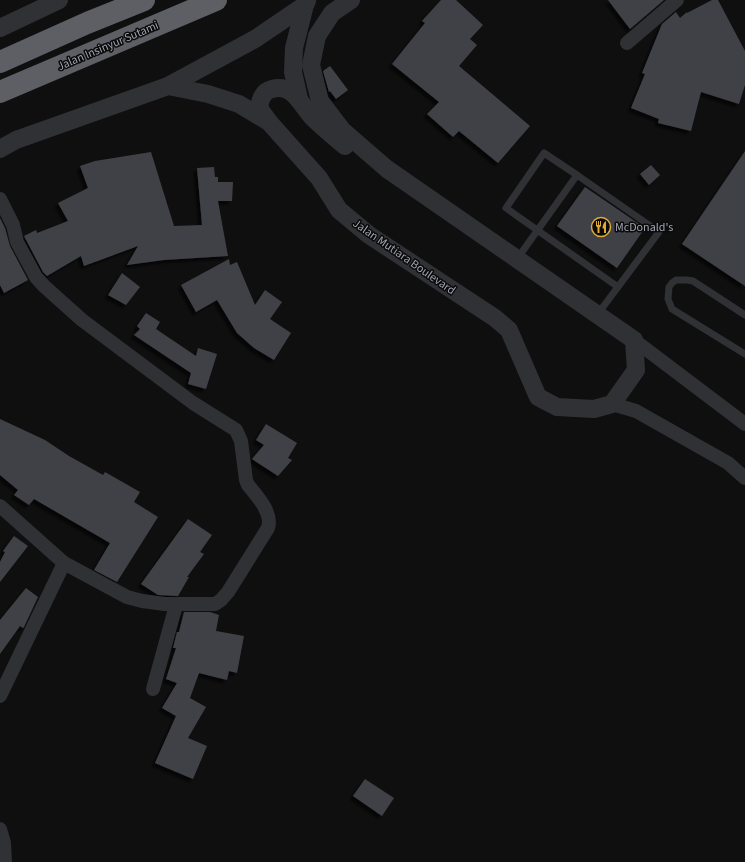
<svg xmlns="http://www.w3.org/2000/svg" width="745" height="862" font-family="'Source Sans 3',sans-serif">
<style>
.building{fill:#404146;filter:url(#shadow)}
.lines{fill:none;stroke-linecap:round;stroke-linejoin:round}
.service{stroke:#303135;stroke-width:7}
.minor{stroke:#303135;stroke-width:14}
.tertiary{stroke:#303135;stroke-width:18}
.motorway{stroke:#5d5f65;stroke-width:22}
.labels{text-anchor:middle;dominant-baseline:central;stroke-width:3;stroke-linejoin:round;paint-order:stroke}
.street-label{font-size:12px;fill:#a1a5b0;stroke:#0a0a0b}
.poi-label{font-size:12px;fill:#a1a5b0;stroke:#0a0a0b;text-anchor:start}
</style>
<defs>
<filter id="shadow"><feDropShadow dx="-3.5" dy="3.5" stdDeviation="1" flood-color="#0009"/></filter>
</defs>
<rect width="100%" height="100%" fill="#0f0f10"/>
<!-- building -->
<g class="building">
<polygon points="441,0 456,0 483,25 470,39 477,45 459,66 530,126 498,163 459,131 453,137 427,114 439,102 392,64 425,23 422,21"/>
<polygon points="608,0 664,0 630,29"/>
<polygon points="712,0 718,0 745,51 745,85 739,104 701,92 691,131 658,123 659,119 631,108 645,74 642,73 662,24 676,12 680,18 687,12 687,13"/>
<polygon points="330,66 348,90 336,99 330,91 329,92 323,71"/>
<polygon points="745,151 745,286 682,244"/>
<polygon points="151,152 174,226 202,225 197,168 214,167 215,177 218,177 218,182 233,182 232,201 218,201 228,256 164,260 127,265 138,246 84,266 81,256 47,276 43,272 24,236 36,230 37,233 68,221 58,203 88,188 80,166 95,161"/>
<polygon points="651,165 660,175 649,185 640,174"/>
<polygon points="585,187 645,228 617,268 557,226"/>
<polygon points="0,218 5,228 10,246 28,280 4,293 0,285"/>
<polygon points="229,259 230,265 237,262 255,305 265,290 282,302 270,319 291,333 274,360 254,348 237,333 217,300 196,312 181,285"/>
<polygon points="122,273 140,287 126,305 108,295"/>
<polygon points="146,313 160,322 156,329 196,356 198,348 217,354 206,389 188,384 191,373 134,335 140,329 137,326"/>
<polygon points="0,419 45,440 69,456 103,475 105,472 140,492 134,502 158,517 117,582 94,570 110,543 34,499 29,505 14,495 18,490 0,475"/>
<polygon points="266,424 297,443 288,458 292,460 278,476 252,459 264,445 256,440"/>
<polygon points="188,519 212,535 200,552 204,554 187,577 189,577 178,596 158,595 141,584"/>
<polygon points="14,536 28,546 0,582 0,562 5,552 3,551"/>
<polygon points="26,588 38,597 24,627 23,628 20,626 0,654 0,620"/>
<polygon points="184,612 210,612 219,615 216,631 244,636 237,673 229,671 227,680 199,673 190,698 206,707 188,738 207,746 193,779 155,763 176,716 162,708 177,683 166,679 176,648 173,648 177,632 179,632"/>
<polygon points="365,779 394,798 382,816 353,796"/>
</g>
<g class="lines">
<!-- service -->
<g class="service">
<polyline points="577,175 659,232 597,315"/>
<polyline points="517,259 577,175 544,153 506,208 618,287"/>
<polyline points="745,315 693,281 687,280 676,280 672,283 669,287 668,299 672,309 745,354"/>
</g>
<!-- minor -->
<g class="minor">
<polyline points="627,43 677,0"/>
<path d="M0,199L13,225L17,242L36,277L44,286L82,320L193,403L236,430L241,441L246,480L248,485C257,496 273,513 268,528L228,592L221,600L215,604H165L142,601L127,597L64,563L0,506"/>
<polyline points="634,340 745,424"/>
<polyline points="612,404 636,411 728,463 745,478"/>
<polyline points="153,689 176,605"/>
<polyline points="0,696 64,563"/>
<polyline points="0,829 4,843 5,862"/>
</g>
<!-- tertiary -->
<g class="tertiary">
<polyline points="0,28 59,0"/>
<polyline points="168,86 208,94 239,104 269,122 319,178 339,210 369,235 495,318 509,330 538,397 557,407 594,409 612,404 636,370 634,340 387,169 342,130 320,101 311,65 317,36 332,13 351,0"/>
<polyline points="299,99 293,72 294,48 305,5 307,1"/>
<path d="M269,122L259,108C260,100 263,91 272,89C294,83 301,106 314,119C324,129 334,137 345,146"/>
<polyline points="0,149 16,140 168,86 255,39 305,5"/>
</g>
<!-- motorway -->
<g class="motorway">
<polyline points="0,62 87,23 144,0"/>
<polyline points="0,92 216,0"/>
</g>
</g>
<!-- icons -->
<defs>
<g id="restaurant-ring" transform="scale(1)"><circle r="9.5" fill="#0a0a0b" stroke="#e0aa37" stroke-width="1.5"/><path d="M-5-6h1v4h1v-4h1v4h1v-4h1v5L-1.5 .5V6h-2V.5L-5-1ZM5-6V6H3V1.5H1.5Q1.5-4 5-6Z" fill="#e0aa37"/></g>
</defs>
<g fill-rule="evenodd">
<use href="#restaurant-ring" x="601" y="227"/>
</g>
<g class="labels">
<!-- street labels -->
<g class="street-label">
<text transform="translate(108 46) rotate(-23)">Jalan Insinyur Sutami</text>
<text transform="translate(404 257) rotate(35)">Jalan Mutiara Boulevard</text>
</g>
<!-- poi labels -->
<g class="poi-label">
<text x="615" y="227">McDonald's</text>
</g>
</g>
</svg>
